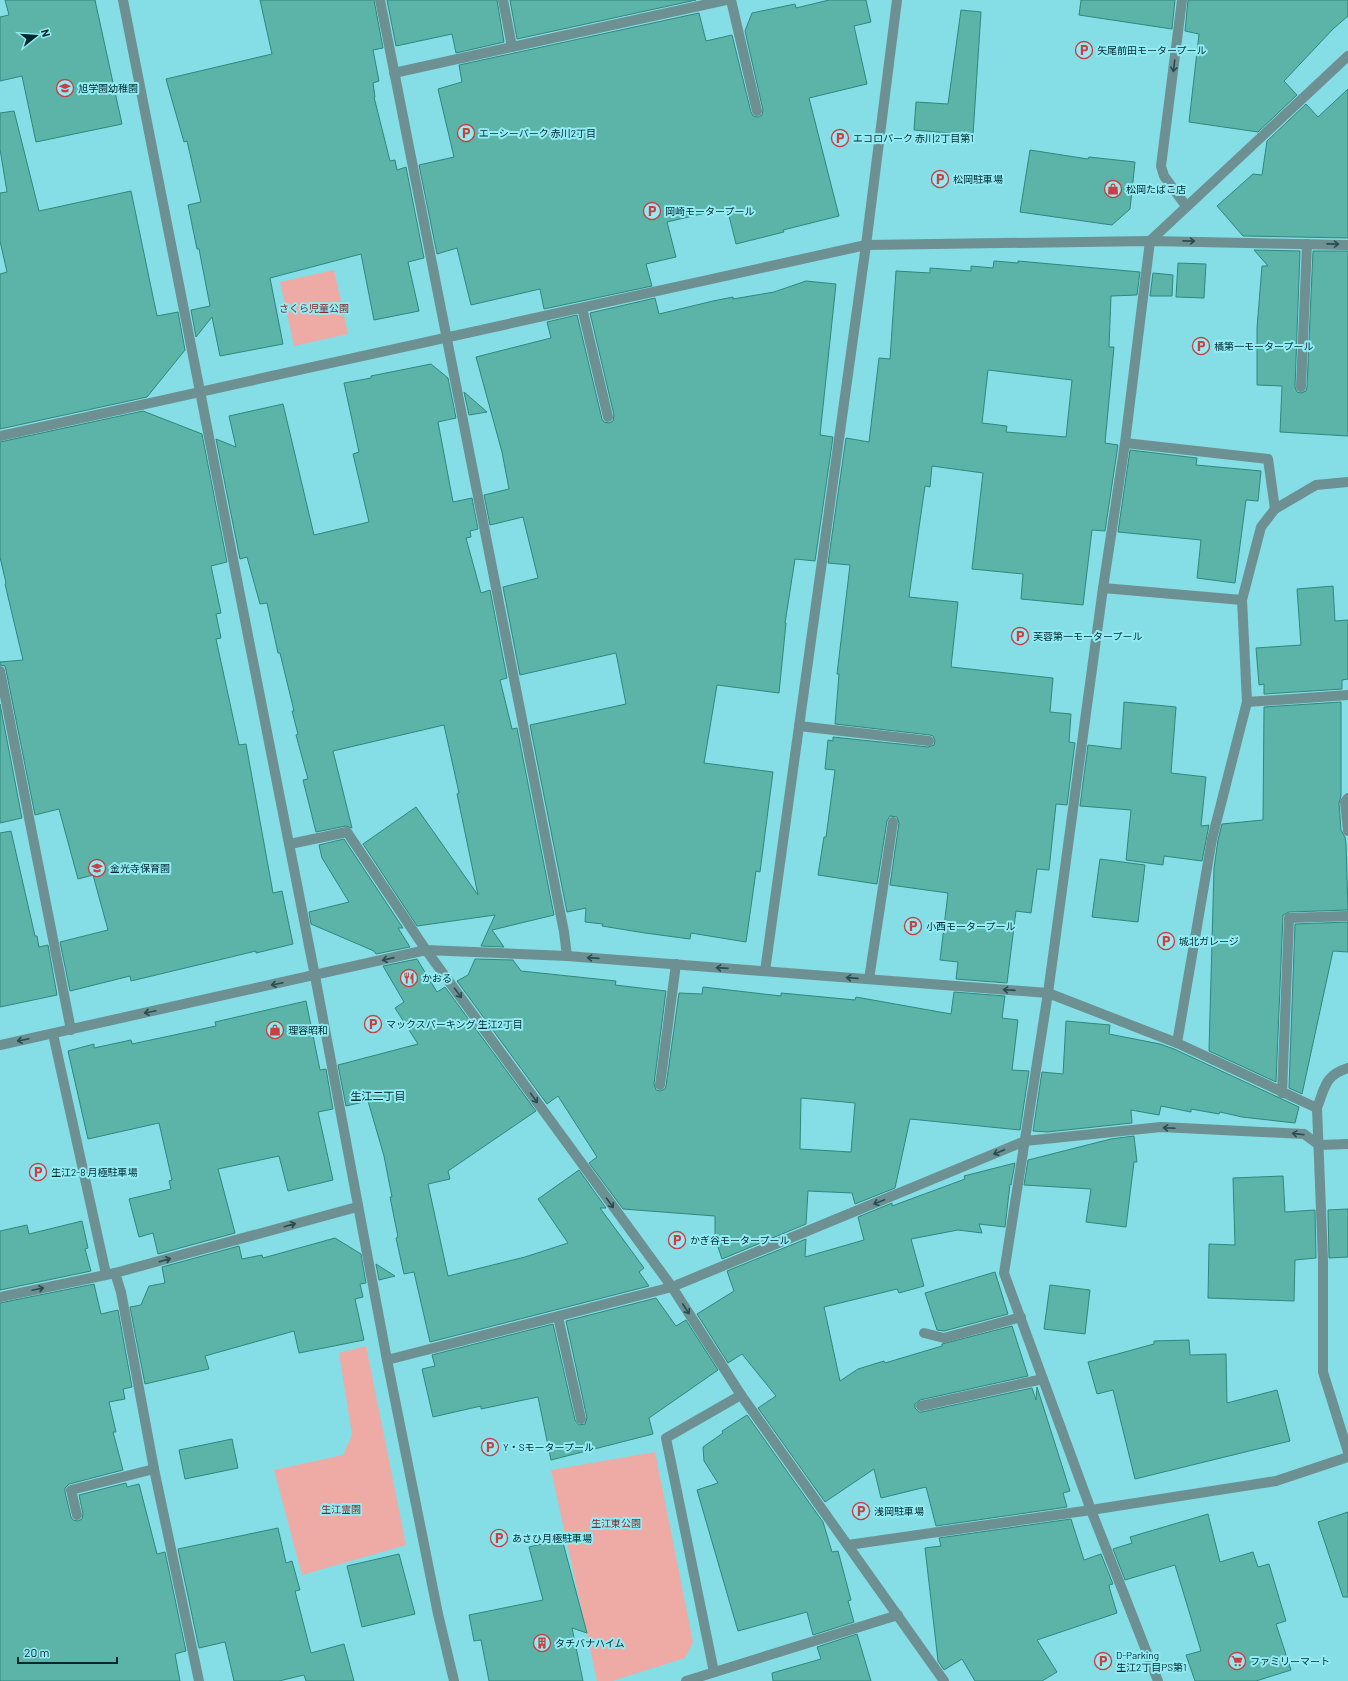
<svg xmlns="http://www.w3.org/2000/svg" width="1348" height="1681" font-family="Barlow,'Noto Sans JP',sans-serif">
<style>
.green{fill:#eeaba6}
.building{fill:#5cb3a7;stroke:#2e887e;fill-rule:evenodd}
.lines{fill:none;stroke-linecap:round;stroke-linejoin:round}
.service{stroke:#6d9093;stroke-width:10}
.minor{stroke:#6d9093;stroke-width:10}
.tertiary{stroke:#6d9093;stroke-width:10}
.oneway{stroke:#274d51}
.labels{text-anchor:middle;dominant-baseline:central;stroke-width:4;stroke-linejoin:round;paint-order:stroke}
.poi-label{font-size:10px;fill:#01292d;stroke:#92eaf3;text-anchor:start}
.park-label{font-size:10px;fill:#862727;stroke:#92eaf3}
.neighbourhood-label{font-size:11px;fill:#01292d;stroke:#92eaf3}
</style>
<rect width="100%" height="100%" fill="#85dde6"/>
<!-- green -->
<g class="green">
<polygon points="334,270 348,334 294,346 280,282"/>
<polygon points="366,1346 406,1545 302,1575 274,1470 343,1455 352,1435 339,1353"/>
<polygon points="655,1452 693,1642 685,1658 612,1681 597,1681 551,1470"/>
</g>
<!-- building -->
<g class="building">
<polygon points="5,0 95,0 122,124 36,142 22,76 0,81 0,17 9,15"/>
<polygon points="260,0 374,0 383,48 373,50 379,81 373,83 375,97 374,97 390,161 395,160 397,170 406,167 424,258 408,262 419,311 374,320 361,254 270,278 283,344 220,356 212,317 196,337 191,310 210,306 199,249 197,249 188,205 201,202 187,141 184,142 166,79 272,54"/>
<polygon points="387,0 497,0 504,42 456,53 452,34 396,46"/>
<polygon points="510,0 696,0 517,39"/>
<polygon points="829,0 866,0 871,22 854,26 867,84 809,98 839,216 783,230 784,232 736,244 727,208 667,222 676,257 646,264 652,286 544,309 540,289 471,305 457,248 437,254 419,165 454,157 438,89 462,82 459,65 699,13 706,41 732,35 751,112 753,116 758,117 762,115 763,110 745,31 752,13 795,4 796,8"/>
<polygon points="1081,0 1175,0 1172,29 1079,15"/>
<polygon points="1188,0 1348,0 1348,16 1333,29 1284,81 1297,95 1258,132 1189,122 1199,34 1185,31"/>
<polygon points="961,10 981,12 973,135 914,130 916,102 948,104"/>
<polygon points="1348,89 1348,238 1243,236 1217,206 1253,174 1262,175 1267,141 1306,104 1318,117"/>
<polygon points="14,111 39,211 131,191 157,316 178,312 185,350 147,397 0,429 0,274 7,272 0,241 0,193 7,192 0,149 0,113"/>
<polygon points="1030,150 1088,159 1089,157 1135,162 1130,209 1112,225 1020,212"/>
<polygon points="1254,250 1300,251 1295,387 1297,392 1301,393 1306,391 1307,387 1313,251 1348,251 1348,436 1280,432 1282,386 1257,385 1257,328 1262,266 1268,266"/>
<path d="M994,261L1018,263V261L1140,272L1137,295L1111,296L1109,347H1114L1105,443L1118,445L1105,531L1092,530L1083,605L1021,599L1023,574L972,569L983,473L932,466L930,487L925,486L909,597L958,602L951,667L1053,678L1050,712L1071,714L1069,742L1075,743L1067,805L1056,804L1049,870L1037,869L1031,913L1016,911L1007,983L956,979L958,962L940,960L948,893L890,885L899,823L897,817L890,816L887,821L877,884L818,875L824,837H826L835,770L825,769L828,740L833,741V737L928,747L934,745L935,741L933,736L930,735L835,724L839,674H837L850,565L828,563L846,438L869,442L879,358L890,359L896,271L930,273V268L971,271V266L993,268ZM988,370L1072,380L1066,437L1006,432L1007,426L982,423Z"/>
<polygon points="1178,263 1206,264 1204,298 1176,297"/>
<polygon points="1153,273 1173,275 1172,296 1150,296"/>
<polygon points="806,281 836,284 820,435 833,437 815,561 795,559 785,623 786,623 779,693 717,685 704,763 773,772 760,872 756,871 746,942 691,933 690,939 645,933 602,926 603,924 585,922 586,908 567,912 530,725 626,704 616,653 520,675 503,587 538,578 523,517 490,525 484,495 509,489 502,452 476,357 551,338 547,322 577,315 602,419 604,422 609,423 613,421 614,415 590,313 655,298 659,314 713,301 733,297 733,299 774,292"/>
<polygon points="431,364 448,378 456,418 438,422 453,502 472,498 478,529 470,531 471,537 466,538 481,593 490,590 507,678 500,680 512,729 517,728 554,915 492,930 504,947 481,946 495,915 417,926 363,844 416,807 478,895 457,794 459,793 444,725 333,751 352,828 346,826 316,832 303,780 308,779 296,735 298,734 292,711 294,711 280,653 278,653 267,603 260,604 247,557 240,559 216,439 236,447 229,416 283,404 314,535 369,522 353,454 359,452 344,383 371,378 371,376"/>
<polygon points="464,392 487,412 469,415"/>
<polygon points="143,411 202,434 227,562 211,566 221,613 216,614 221,638 216,639 239,745 246,744 273,893 282,891 293,944 256,953 256,951 131,981 130,976 70,991 60,942 108,930 93,875 78,879 59,809 35,815 6,670 5,666 0,665 0,662 23,660 5,584 6,583 0,557 0,442"/>
<polygon points="1130,450 1197,458 1196,465 1261,471 1258,501 1246,500 1235,583 1197,578 1201,540 1118,532"/>
<polygon points="1333,586 1335,621 1348,620 1348,679 1342,680 1342,689 1264,694 1264,684 1259,685 1256,648 1301,645 1297,589"/>
<polygon points="1124,702 1176,707 1171,773 1206,777 1201,826 1209,825 1202,861 1164,856 1163,865 1126,860 1131,810 1080,806 1088,745 1121,749"/>
<polygon points="1341,702 1341,796 1339,803 1341,830 1345,837 1346,844 1348,910 1289,912 1283,915 1276,1082 1209,1051 1214,868 1218,840 1222,824 1263,820 1264,707"/>
<polygon points="0,704 22,818 0,823"/>
<polygon points="11,831 35,936 37,936 39,947 48,945 57,995 0,1007 0,833"/>
<polygon points="344,839 403,928 398,928 410,947 376,954 374,951 311,924 309,912 349,902 322,858 319,845"/>
<polygon points="1100,859 1145,865 1138,922 1092,917"/>
<polygon points="1348,922 1348,952 1333,951 1302,1094 1289,1088 1295,924"/>
<polygon points="417,959 437,992 445,987 536,1111 448,1171 450,1179 428,1184 448,1276 525,1257 568,1243 538,1199 579,1170 606,1208 600,1208 644,1268 639,1272 649,1286 430,1342 414,1272 404,1274 396,1238 398,1237 390,1197 392,1197 384,1156 368,1101 346,1106 338,1065 418,1044 395,1008 404,1002 383,966"/>
<path d="M475,959L513,960L521,971L616,981L615,985L666,991L654,1084L656,1090L660,1091L665,1089L666,1086L679,993L702,994L703,987L781,996V993L855,1000L856,997L951,1014L954,992L1005,996L1002,1018L1018,1020L1012,1070L1029,1071L1020,1130L910,1119L895,1188L855,1204L852,1193L808,1191L806,1224L722,1259L715,1238V1216L623,1209L589,1163L597,1157L558,1096L547,1104L457,981L468,975ZM801,1098L855,1103L851,1152L800,1149Z"/>
<polygon points="306,1001 320,1070 326,1069 333,1109 318,1112 333,1180 288,1191 279,1156 218,1169 235,1233 158,1254 153,1233 139,1237 129,1199 171,1189 169,1181 172,1180 159,1123 88,1139 68,1051 94,1044 94,1048 131,1040 132,1044 216,1026 215,1022"/>
<polygon points="1066,1021 1110,1025 1109,1034 1160,1044 1174,1049 1299,1107 1295,1123 1242,1117 1220,1112 1219,1114 1191,1109 1191,1112 1161,1106 1159,1115 1131,1110 1132,1123 1047,1132 1033,1131 1042,1072 1063,1074"/>
<polygon points="1134,1136 1137,1162 1134,1162 1126,1227 1086,1222 1091,1189 1024,1185 1028,1160 1111,1139"/>
<polygon points="1015,1163 1011,1185 1010,1184 1005,1227 979,1224 982,1233 958,1230 911,1239 924,1286 899,1293 897,1289 824,1307 840,1381 858,1369 884,1361 885,1363 942,1346 942,1344 1012,1326 1028,1376 920,1400 915,1404 915,1408 919,1412 922,1412 1032,1388 1036,1400 1037,1387 1070,1491 1063,1493 1067,1507 936,1526 926,1487 881,1498 874,1469 825,1502 758,1408 776,1396 742,1354 728,1363 697,1314 734,1291 727,1271 806,1239 805,1257 864,1240 858,1217 892,1203 892,1206 965,1179 964,1176"/>
<polygon points="1283,1176 1285,1212 1315,1210 1316,1258 1295,1260 1294,1301 1208,1298 1209,1244 1235,1245 1233,1178"/>
<polygon points="1348,1209 1348,1257 1329,1258 1328,1210"/>
<polygon points="82,1221 88,1248 85,1249 91,1271 0,1290 0,1231 27,1225 29,1234"/>
<polygon points="335,1238 361,1254 366,1283 360,1284 363,1297 355,1299 364,1340 299,1353 294,1331 205,1356 209,1369 145,1384 130,1307 141,1305 149,1286 165,1283 162,1267 239,1246 242,1259 262,1255 263,1258"/>
<polygon points="376,1264 395,1276 379,1280"/>
<polygon points="995,1272 1008,1314 944,1331 937,1330 925,1293"/>
<polygon points="94,1284 101,1314 118,1310 132,1387 123,1389 125,1399 109,1402 116,1432 113,1432 123,1470 69,1484 65,1488 65,1492 71,1517 73,1520 78,1521 82,1519 83,1514 79,1495 126,1483 127,1487 139,1484 157,1554 165,1552 186,1651 175,1654 180,1681 0,1681 0,1303"/>
<polygon points="1050,1285 1090,1290 1085,1334 1044,1329"/>
<polygon points="656,1298 676,1326 686,1320 718,1370 649,1418 653,1434 551,1460 538,1397 481,1409 481,1406 433,1417 422,1369 435,1366 432,1355 553,1324 575,1420 579,1425 585,1424 587,1418 566,1321"/>
<polygon points="1189,1340 1190,1355 1226,1354 1227,1403 1277,1390 1290,1441 1135,1479 1113,1390 1097,1394 1088,1362 1154,1344 1154,1341"/>
<polygon points="747,1415 823,1522 832,1552 838,1551 851,1600 848,1601 854,1622 813,1635 807,1612 738,1631 697,1490 718,1483 704,1461 703,1447 723,1433 722,1431"/>
<polygon points="232,1439 238,1468 185,1479 179,1450"/>
<polygon points="1348,1512 1348,1597 1343,1597 1318,1522"/>
<polygon points="1208,1514 1220,1562 1253,1552 1258,1567 1269,1564 1286,1621 1276,1624 1291,1670 1256,1681 1195,1681 1186,1655 1201,1651 1175,1565 1125,1580 1113,1549 1132,1543 1130,1537"/>
<polygon points="1071,1519 1084,1560 1101,1554 1113,1584 1109,1585 1110,1590 1117,1613 1037,1640 1057,1672 1042,1681 975,1681 962,1659 944,1670 938,1661 925,1548 941,1546 939,1538"/>
<polygon points="278,1528 286,1563 292,1561 300,1590 295,1591 311,1653 344,1644 354,1681 306,1681 304,1675 279,1681 234,1681 225,1642 199,1648 178,1549"/>
<polygon points="562,1539 587,1633 572,1628 583,1681 489,1681 481,1640 474,1641 469,1615 543,1600 529,1547"/>
<polygon points="399,1554 415,1614 362,1627 347,1566"/>
<polygon points="857,1634 871,1681 773,1681 772,1673 821,1659 817,1647"/>
</g>
<g class="lines">
<!-- service -->
<g class="service">
<polyline points="503,0 512,47"/>
<polyline points="731,0 757,111"/>
<polyline points="582,308 608,417"/>
<polyline points="1301,387 1307,244"/>
<polyline points="1125,443 1268,459 1275,509"/>
<polyline points="1103,588 1242,600"/>
<polyline points="1247,702 1348,695"/>
<polyline points="799,726 929,741"/>
<polyline points="1348,798 1345,802 1348,831"/>
<polyline points="290,844 347,832 426,950"/>
<polyline points="869,979 893,822"/>
<polyline points="53,1034 106,1274"/>
<polyline points="1177,1043 1212,839 1247,702 1242,600 1261,527 1275,509 1316,485 1348,482"/>
<polyline points="660,1085 676,964"/>
<polyline points="1282,1093 1289,918 1348,916"/>
<path d="M1317,1108C1325,1087 1325,1075 1348,1068"/>
<polyline points="558,1317 581,1419"/>
<polyline points="924,1333 944,1338 1021,1317"/>
<polyline points="921,1406 1043,1379"/>
<polyline points="77,1515 71,1490 154,1469"/>
</g>
<!-- minor -->
<g class="minor">
<polyline points="123,0 315,976 387,1360 438,1614 454,1681"/>
<polyline points="380,0 564,932 567,956"/>
<polyline points="1182,0 1161,166 1164,176 1186,206"/>
<polyline points="394,73 726,0"/>
<polyline points="1150,241 1125,443 1103,588 1048,993 1004,1273 1091,1510 1158,1681"/>
<polyline points="0,436 866,245 1150,241 1348,245"/>
<polyline points="0,671 71,1030"/>
<polyline points="426,950 672,1287 741,1395 944,1681"/>
<polyline points="765,971 866,245 897,0"/>
<polyline points="0,1045 426,950 567,956 1048,993 1177,1043 1317,1108 1323,1261 1323,1372 1348,1452"/>
<polyline points="115,1273 121,1292 154,1469 199,1681"/>
<polyline points="0,1297 115,1273 357,1207"/>
<polyline points="387,1360 672,1287 1025,1141 1161,1127 1304,1134 1319,1145 1348,1144"/>
<polyline points="848,1545 1091,1510 1276,1481 1348,1457"/>
<polyline points="714,1672 666,1438 741,1395"/>
</g>
<!-- tertiary -->
<g class="tertiary">
<polyline points="1150,241 1348,56"/>
<polyline points="686,1681 898,1615"/>
</g>
</g>
<!-- one-way arrows -->
<defs><path id="oneway-shaft" d="M-6 0H5M1.5-3L5.5 0L1.5 3" fill="none" stroke-width="1.6" stroke-linecap="round" stroke-linejoin="round"/></defs>
<g class="oneway">
<use href="#oneway-shaft" transform="translate(1174 66) rotate(97)"/>
<use href="#oneway-shaft" transform="translate(1189 241) rotate(1)"/>
<use href="#oneway-shaft" transform="translate(1333 244) rotate(1)"/>
<use href="#oneway-shaft" transform="translate(593 958) rotate(-176)"/>
<use href="#oneway-shaft" transform="translate(388 959) rotate(167)"/>
<use href="#oneway-shaft" transform="translate(722 968) rotate(-176)"/>
<use href="#oneway-shaft" transform="translate(852 978) rotate(-176)"/>
<use href="#oneway-shaft" transform="translate(277 984) rotate(168)"/>
<use href="#oneway-shaft" transform="translate(1009 990) rotate(-176)"/>
<use href="#oneway-shaft" transform="translate(458 993) rotate(54)"/>
<use href="#oneway-shaft" transform="translate(150 1012) rotate(168)"/>
<use href="#oneway-shaft" transform="translate(23 1040) rotate(168)"/>
<use href="#oneway-shaft" transform="translate(534 1098) rotate(54)"/>
<use href="#oneway-shaft" transform="translate(1169 1128) rotate(-177)"/>
<use href="#oneway-shaft" transform="translate(1298 1134) rotate(-173)"/>
<use href="#oneway-shaft" transform="translate(999 1152) rotate(157)"/>
<use href="#oneway-shaft" transform="translate(879 1202) rotate(158)"/>
<use href="#oneway-shaft" transform="translate(610 1203) rotate(54)"/>
<use href="#oneway-shaft" transform="translate(290 1225) rotate(-16)"/>
<use href="#oneway-shaft" transform="translate(165 1260) rotate(-16)"/>
<use href="#oneway-shaft" transform="translate(38 1289) rotate(-12)"/>
<use href="#oneway-shaft" transform="translate(686 1309) rotate(57)"/>
</g>
<!-- icons -->
<defs>
<g id="parking-ring" transform="scale(0.9)"><circle r="9.5" fill="#92eaf3" stroke="#cd3e40" stroke-width="1.5"/><path d="M-3.5-5.5H1a3.5 3.5 0 0 1 0 7H-1V5.5H-3.5ZM-1-3.4V-.6H.8a1.4 1.4 0 0 0 0-2.8Z" fill="#cd3e40"/></g>
<g id="school-ring" transform="scale(0.9)"><circle r="9.5" fill="#92eaf3" stroke="#cd3e40" stroke-width="1.5"/><path d="M0-5L7-2L0 1L-7-2ZM-4 1L0 2.5L4 1V4Q0 6-4 4Z" fill="#cd3e40"/></g>
<g id="shop-ring" transform="scale(0.9)"><circle r="9.5" fill="#92eaf3" stroke="#cd3e40" stroke-width="1.5"/><path d="M-5-2.5h2.3a2.7 3.5 0 0 1 5.4 0H5L5.5 6h-11ZM-1.5-2.5h3a1.5 2.3 0 0 0-3 0Z" fill="#cd3e40"/></g>
<g id="restaurant-ring" transform="scale(0.9)"><circle r="9.5" fill="#92eaf3" stroke="#cd3e40" stroke-width="1.5"/><path d="M-5-6h1v4h1v-4h1v4h1v-4h1v5L-1.5 .5V6h-2V.5L-5-1ZM5-6V6H3V1.5H1.5Q1.5-4 5-6Z" fill="#cd3e40"/></g>
<g id="building-ring" transform="scale(0.9)"><circle r="9.5" fill="#92eaf3" stroke="#cd3e40" stroke-width="1.5"/><path d="M-4-6H4V6H1V3H-1V6H-4ZM-2.5-4.3h1.7v1.8h-1.7ZM.8-4.3h1.7v1.8H.8ZM-2.5-1h1.7V.8h-1.7ZM.8-1h1.7V.8H.8Z" fill="#cd3e40"/></g>
<g id="supermarket-ring" transform="scale(0.9)"><circle r="9.5" fill="#92eaf3" stroke="#cd3e40" stroke-width="1.5"/><path d="M-6-5.5h2.5l.6 2H6L4.5 2H-2.5L-4.4-4H-6ZM-1.5 3.2a1.3 1.3 0 1 0 .1 0ZM3 3.2a1.3 1.3 0 1 0 .1 0Z" fill="#cd3e40"/></g>
</defs>
<g fill-rule="evenodd">
<use href="#parking-ring" x="1084" y="50"/>
<use href="#school-ring" x="65" y="88"/>
<use href="#parking-ring" x="466" y="133"/>
<use href="#parking-ring" x="840" y="138"/>
<use href="#parking-ring" x="940" y="179"/>
<use href="#shop-ring" x="1113" y="189"/>
<use href="#parking-ring" x="652" y="211"/>
<use href="#parking-ring" x="1201" y="346"/>
<use href="#parking-ring" x="1020" y="636"/>
<use href="#school-ring" x="97" y="868"/>
<use href="#parking-ring" x="913" y="926"/>
<use href="#parking-ring" x="1166" y="941"/>
<use href="#restaurant-ring" x="409" y="978"/>
<use href="#parking-ring" x="373" y="1024"/>
<use href="#shop-ring" x="275" y="1030"/>
<use href="#parking-ring" x="38" y="1172"/>
<use href="#parking-ring" x="677" y="1240"/>
<use href="#parking-ring" x="490" y="1447"/>
<use href="#parking-ring" x="861" y="1511"/>
<use href="#parking-ring" x="499" y="1538"/>
<use href="#building-ring" x="542" y="1643"/>
<use href="#parking-ring" x="1103" y="1661"/>
<use href="#supermarket-ring" x="1237" y="1661"/>
</g>
<g class="labels">
<!-- poi labels -->
<g class="poi-label">
<text x="1097" y="50">矢尾前田モータープール</text>
<text x="78" y="88">旭学園幼稚園</text>
<text x="479" y="133">エーシーパーク 赤川2丁目</text>
<text x="853" y="138">エコロパーク 赤川2丁目第1</text>
<text x="953" y="179">松岡駐車場</text>
<text x="1126" y="189">松岡たばこ店</text>
<text x="665" y="211">岡崎モータープール</text>
<text x="1214" y="346">橘第一モータープール</text>
<text x="1033" y="636">芙蓉第一モータープール</text>
<text x="110" y="868">金光寺保育園</text>
<text x="926" y="926">小西モータープール</text>
<text x="1179" y="941">城北ガレージ</text>
<text x="422" y="978">かおる</text>
<text x="386" y="1024">マックスパーキング 生江2丁目</text>
<text x="288" y="1030">理容昭和</text>
<text x="51" y="1172">生江2-8 月極駐車場</text>
<text x="690" y="1240">かぎ谷モータープール</text>
<text x="503" y="1447">Y・Sモータープール</text>
<text x="874" y="1511">浅岡駐車場</text>
<text x="512" y="1538">あさひ月極駐車場</text>
<text x="555" y="1643">タチバナハイム</text>
<text x="1116" y="1655">D-Parking<tspan x="1116" dy="12">生江2丁目PS第1</tspan></text>
<text x="1250" y="1661">ファミリーマート</text>
</g>
<!-- park labels -->
<g class="park-label">
<text x="314" y="308">さくら児童公園</text>
<text x="341" y="1509">生江霊園</text>
<text x="616" y="1523">生江東公園</text>
</g>
<!-- neighbourhood labels -->
<g class="neighbourhood-label">
<text x="378" y="1095">生江二丁目</text>
</g>
</g>
<!-- north arrow -->
<g transform="translate(36 36) rotate(73)" stroke="#92eaf3" stroke-width="3" paint-order="stroke">
<path d="M0-3L7 15L0 10L-7 15Z" fill="#01292d"/>
<text y="-6" font-size="11" font-weight="bold" text-anchor="middle" fill="#01292d">N</text>
</g>
<!-- scale -->
<path d="M18 1657v6h99v-6" fill="none" stroke="#01292d" stroke-width="2"/>
<text x="24" y="1657" font-size="12" fill="#01292d" stroke="#92eaf3" stroke-width="3" paint-order="stroke">20 m</text>
</svg>
